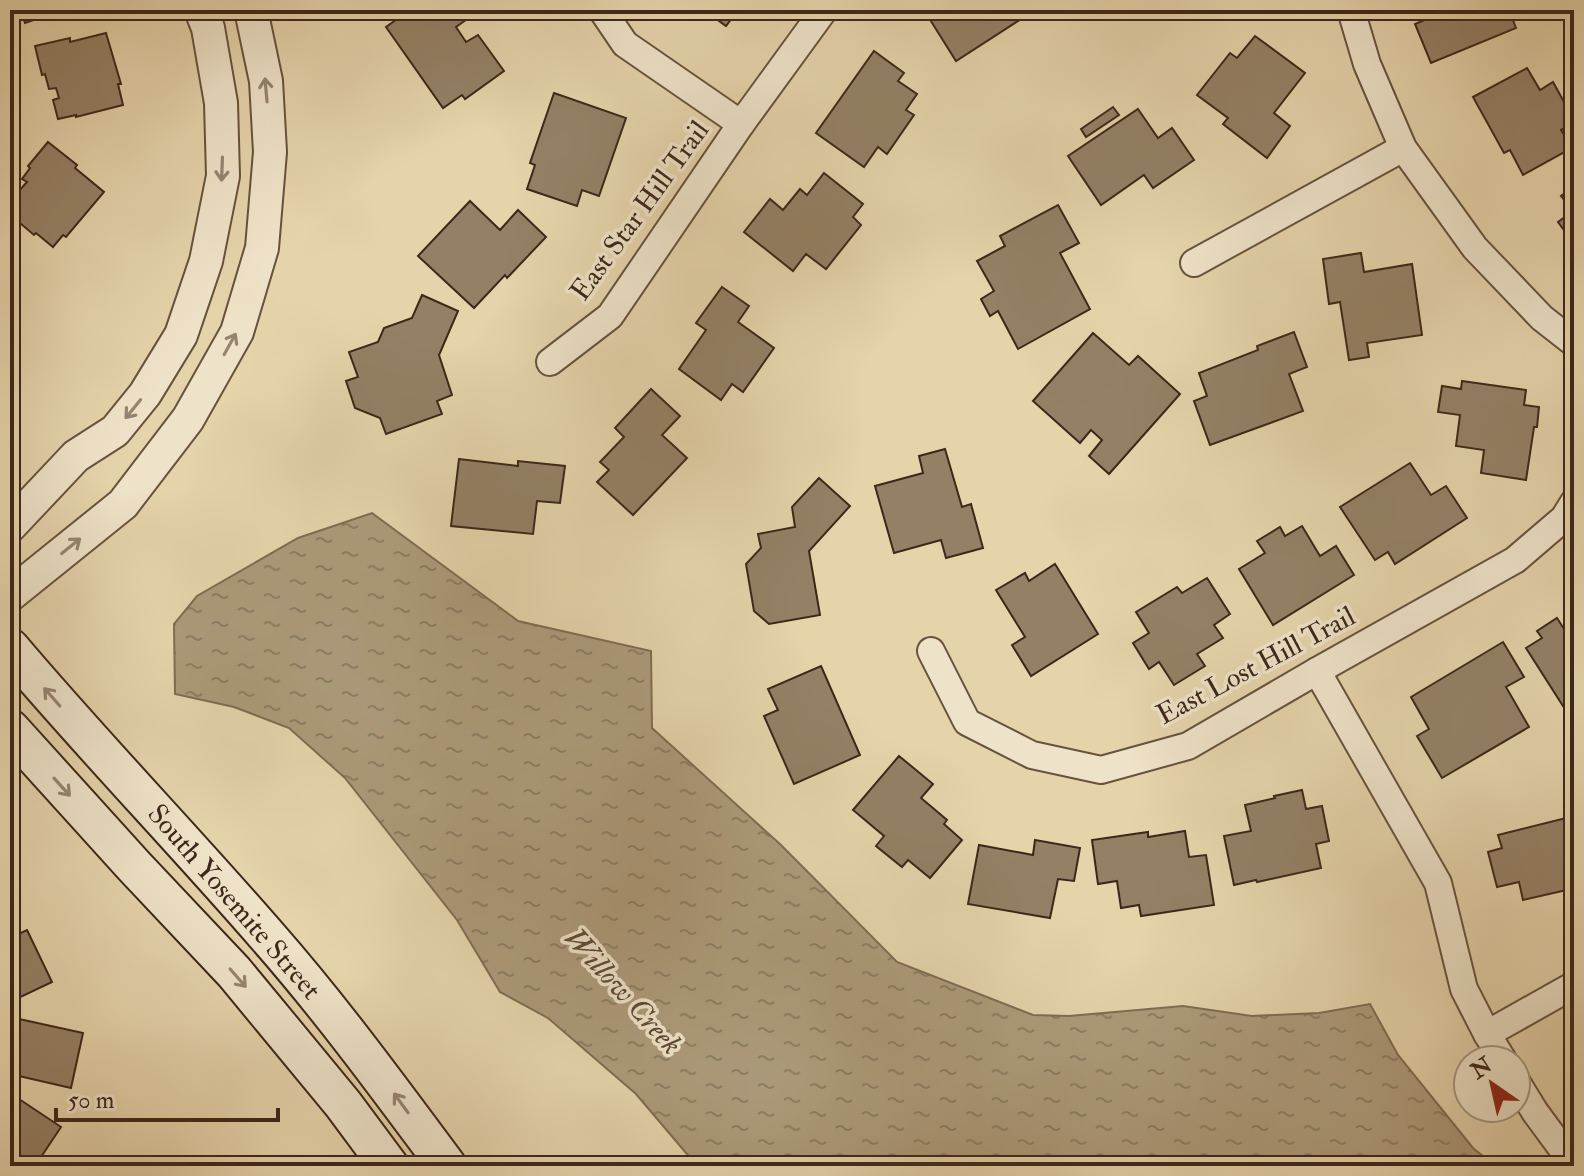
<svg xmlns="http://www.w3.org/2000/svg" width="1584" height="1176" font-family="'IM FELL Double Pica',serif">
<style>
.water{fill:url(#water-ripples);stroke:#806b53;stroke-width:2}
.building{fill:#948065;stroke:#3d271a;stroke-width:2}
.lines{fill:none;stroke-linecap:round;stroke-linejoin:round}
.minor-casing{stroke:#67523e;stroke-width:30}
.tertiary-casing{stroke:#67523e;stroke-width:36}
.secondary-casing{stroke:#3d271a;stroke-width:42}
.minor{stroke:#eee2c8;stroke-width:26}
.tertiary{stroke:#eee2c8;stroke-width:32}
.secondary{stroke:#eee2c8;stroke-width:38}
.oneway{stroke:#968471}
.labels{text-anchor:middle;dominant-baseline:central;stroke-width:7;stroke-linejoin:round;paint-order:stroke}
.street-label{font-size:28px;fill:#3d271a;stroke:#eee2c8}
.water-label{font-size:30px;font-style:italic;fill:#5e4936;stroke:#eee2c8}
</style>
<defs>
<pattern id="water-ripples" width="26" height="14" patternUnits="userSpaceOnUse" patternTransform="scale(2)"><rect width="26" height="14" fill="#ac9979"/><path d="M2 4q2-2 4 0t4 0M15 11q2-2 4 0t4 0" fill="none" stroke="#8d7d62"/></pattern>
</defs>
<rect width="100%" height="100%" fill="#e5d3aa"/>
<filter id="stains"><feTurbulence type="fractalNoise" baseFrequency=".0025" numOctaves="4"/><feColorMatrix values="0 0 0 0 .2 0 0 0 0 .09 0 0 0 0 .02 0 0 0 .5 -.17"/></filter>
<radialGradient id="worn" r=".72"><stop offset=".6" stop-color="#630" stop-opacity="0"/><stop offset="1" stop-color="#630" stop-opacity=".3"/></radialGradient>
<!-- water -->
<polygon class="water" points="372,513 518,621 651,651 652,728 781,845 897,962 1033,1015 1069,1016 1183,1006 1252,1016 1319,1013 1370,1004 1398,1055 1473,1148 1495,1166 697,1166 636,1094 548,1018 500,992 457,920 345,778 289,728 234,707 175,694 174,624 197,596 298,538"/>
<!-- building -->
<g class="building">
<polygon points="21,10 63,10 25,23"/>
<polygon points="410,10 470,10 473,15 456,27 466,42 478,35 504,71 465,99 462,95 443,108 386,27"/>
<polygon points="704,10 738,10 726,26"/>
<polygon points="924,10 1030,10 1032,12 956,61"/>
<polygon points="1442,10 1509,10 1516,28 1431,63 1415,24 1443,12"/>
<polygon points="106,33 121,84 118,84 123,105 76,117 76,115 58,119 53,100 59,98 56,88 49,89 45,74 42,75 35,46 70,38 70,42"/>
<polygon points="1255,36 1305,73 1274,113 1290,126 1267,158 1223,124 1228,118 1197,95 1230,53 1237,58"/>
<polygon points="874,51 904,73 898,81 917,94 906,110 914,115 887,154 878,147 864,167 816,133"/>
<polygon points="1527,68 1540,90 1553,82 1574,120 1574,123 1561,130 1572,148 1523,175 1510,150 1504,153 1473,97"/>
<polygon points="554,93 626,118 599,196 582,190 577,206 527,189 535,165 530,163"/>
<polygon points="1113,107 1119,115 1086,137 1081,129"/>
<polygon points="1138,109 1158,138 1172,128 1194,160 1153,188 1144,175 1101,205 1068,156"/>
<polygon points="48,142 77,165 75,168 104,192 66,237 63,235 53,247 36,233 34,235 14,218 17,215 10,210 10,195 15,189 18,192 27,182 22,179 30,168 28,166"/>
<polygon points="824,173 863,204 853,217 861,225 826,269 806,254 793,271 744,232 770,199 783,210 800,189 807,195"/>
<polygon points="1574,186 1574,244 1558,222 1573,211 1561,196"/>
<polygon points="470,201 500,230 518,210 546,237 507,278 505,275 474,308 418,256"/>
<polygon points="1058,205 1079,243 1060,253 1090,309 1018,349 998,311 990,316 981,299 994,291 977,261 1005,246 1000,236"/>
<polygon points="1361,253 1364,272 1412,264 1422,335 1367,343 1369,357 1349,360 1340,302 1329,304 1323,259"/>
<polygon points="722,287 749,306 738,322 774,348 743,392 732,384 721,400 679,369 706,330 696,323"/>
<polygon points="422,295 458,311 439,355 452,395 437,401 442,414 386,434 380,418 355,408 346,381 358,377 349,352 378,342 384,328 412,318"/>
<polygon points="1294,332 1307,367 1289,374 1303,411 1210,445 1194,401 1207,396 1199,373 1258,350 1257,346"/>
<polygon points="1093,333 1129,365 1138,356 1180,394 1109,474 1089,456 1102,440 1091,430 1080,443 1033,401"/>
<polygon points="1462,381 1526,390 1524,405 1539,407 1537,427 1534,427 1526,480 1481,473 1484,450 1456,446 1460,415 1438,412 1442,386 1461,389"/>
<polygon points="651,389 680,416 662,435 687,458 633,515 597,482 609,470 600,462 624,437 615,428"/>
<polygon points="945,449 962,507 971,504 983,548 946,558 941,540 894,553 875,486 923,473 919,456"/>
<polygon points="459,459 518,466 518,461 565,466 560,503 537,501 533,534 451,526"/>
<polygon points="1410,463 1431,495 1446,486 1467,518 1395,564 1388,552 1375,560 1340,507"/>
<polygon points="819,478 850,506 809,551 820,615 769,624 754,611 746,564 761,548 758,534 795,527 792,507"/>
<polygon points="1302,526 1320,556 1336,546 1354,575 1273,625 1239,569 1265,553 1257,541 1280,527 1285,536"/>
<polygon points="1055,564 1098,634 1031,676 1012,645 1025,637 996,590 1025,573 1029,581"/>
<polygon points="1207,578 1230,614 1214,625 1223,638 1197,654 1205,666 1174,685 1159,662 1149,669 1133,643 1149,633 1136,612 1177,587 1182,593"/>
<polygon points="1557,618 1564,629 1574,623 1574,698 1563,706 1526,648 1542,638 1537,631"/>
<polygon points="1503,642 1524,677 1506,687 1529,727 1442,778 1417,736 1429,729 1411,697"/>
<polygon points="821,666 860,755 794,784 764,716 778,710 768,689"/>
<polygon points="899,756 933,784 921,798 947,820 944,824 962,840 930,878 908,860 902,867 876,846 884,836 853,810"/>
<polygon points="1302,790 1306,809 1322,806 1329,841 1316,844 1321,868 1257,882 1256,880 1234,885 1224,836 1251,831 1245,805 1275,798 1274,796"/>
<polygon points="1574,816 1574,903 1571,889 1523,900 1519,882 1497,887 1488,852 1502,848 1498,835"/>
<polygon points="1185,831 1189,857 1206,855 1214,905 1141,916 1139,905 1121,908 1117,881 1098,884 1092,840 1148,832 1148,837"/>
<polygon points="1035,840 1080,848 1074,881 1058,879 1050,918 968,904 979,845 1033,855"/>
<polygon points="27,930 52,982 10,1002 10,938"/>
<polygon points="10,1017 83,1033 71,1088 10,1074"/>
<polygon points="10,1093 61,1127 35,1166 16,1166 10,1162"/>
</g>
<g class="lines">
<!-- minor casing -->
<g class="minor-casing">
<g id="minor">
<polyline points="602,10 625,44 741,124"/>
<polyline points="1351,10 1367,64 1403,148 1475,248 1542,318 1574,343"/>
<polyline points="1194,263 1403,148"/>
<polyline points="550,362 610,316 741,124 824,10"/>
<polyline points="931,651 967,722 1032,755 1101,770 1188,746 1317,671 1515,560 1564,518 1574,502"/>
<polyline points="1317,671 1438,883 1464,989 1487,1034 1503,1060"/>
<polyline points="1487,1034 1574,985"/>
<polyline points="1516,1081 1535,1112 1574,1165"/>
</g>
</g>
<!-- tertiary casing -->
<g class="tertiary-casing">
<g id="tertiary">
<polyline points="10,526 76,456 115,431 145,394 181,335 206,261 223,176 221,103 208,28 201,10"/>
<polyline points="10,595 123,504 188,419 237,332 262,248 270,152 266,81 251,10"/>
</g>
</g>
<!-- secondary casing -->
<g class="secondary-casing">
<g id="secondary">
<path d="M10,648C93,746 183,839 268,937C332,1010 389,1088 447,1166"/>
<polyline points="10,729 134,866 234,972 343,1104 389,1166"/>
</g>
</g>
<!-- minor -->
<use href="#minor" class="minor"/>
<!-- tertiary -->
<use href="#tertiary" class="tertiary"/>
<!-- secondary -->
<use href="#secondary" class="secondary"/>
</g>
<!-- one-way arrows -->
<defs><path id="oneway-shaft" d="M-6 0H5M1.5-3L5.5 0L1.5 3" fill="none" stroke-width="1.6" stroke-linecap="round" stroke-linejoin="round" transform="scale(2)"/></defs>
<g class="oneway">
<use href="#oneway-shaft" transform="translate(266 90) rotate(-95)"/>
<use href="#oneway-shaft" transform="translate(222 169) rotate(92)"/>
<use href="#oneway-shaft" transform="translate(230 344) rotate(-61)"/>
<use href="#oneway-shaft" transform="translate(133 409) rotate(129)"/>
<use href="#oneway-shaft" transform="translate(71 546) rotate(-39)"/>
<use href="#oneway-shaft" transform="translate(52 697) rotate(-131)"/>
<use href="#oneway-shaft" transform="translate(62 787) rotate(48)"/>
<use href="#oneway-shaft" transform="translate(238 978) rotate(49)"/>
<use href="#oneway-shaft" transform="translate(401 1103) rotate(-126)"/>
</g>
<g class="labels">
<!-- street labels -->
<g class="street-label">
<text transform="translate(640 211) rotate(-54)">East Star Hill Trail</text>
<text transform="translate(1256 666) rotate(-28)">East Lost Hill Trail</text>
<text transform="translate(234 902) rotate(49)">South Yosemite Street</text>
</g>
<!-- water labels -->
<g class="water-label">
<text transform="translate(623 991) rotate(48)">Willow Creek</text>
</g>
</g>
<!-- margin -->
<rect width="1584" height="1176" fill="none" stroke="#e5d3aa" stroke-width="40"/>
<rect x="12" y="12" width="1560" height="1152" fill="none" stroke="#3d271a" stroke-width="4"/>
<rect x="20" y="20" width="1544" height="1136" fill="none" stroke="#3d271a" stroke-width="2"/>
<!-- north arrow -->
<g transform="translate(1492 1084) rotate(326)"><circle r="38" fill="#eee2c8" stroke="#a79782" stroke-width="2"/>
<path d="M0-6L14 30L0 20L-14 30Z" fill="#8f2418"/>
<text y="-12" font-size="22" font-weight="bold" text-anchor="middle" fill="#3d271a">N</text>
</g>
<!-- scale -->
<path d="M56 1108v12h222v-12" fill="none" stroke="#3d271a" stroke-width="4"/>
<text x="68" y="1108" font-size="24" fill="#3d271a" stroke="#eee2c8" stroke-width="6" paint-order="stroke">50 m</text>
<rect width="100%" height="100%" filter="url(#stains)"/>
<rect width="100%" height="100%" fill="url(#worn)"/>
</svg>
